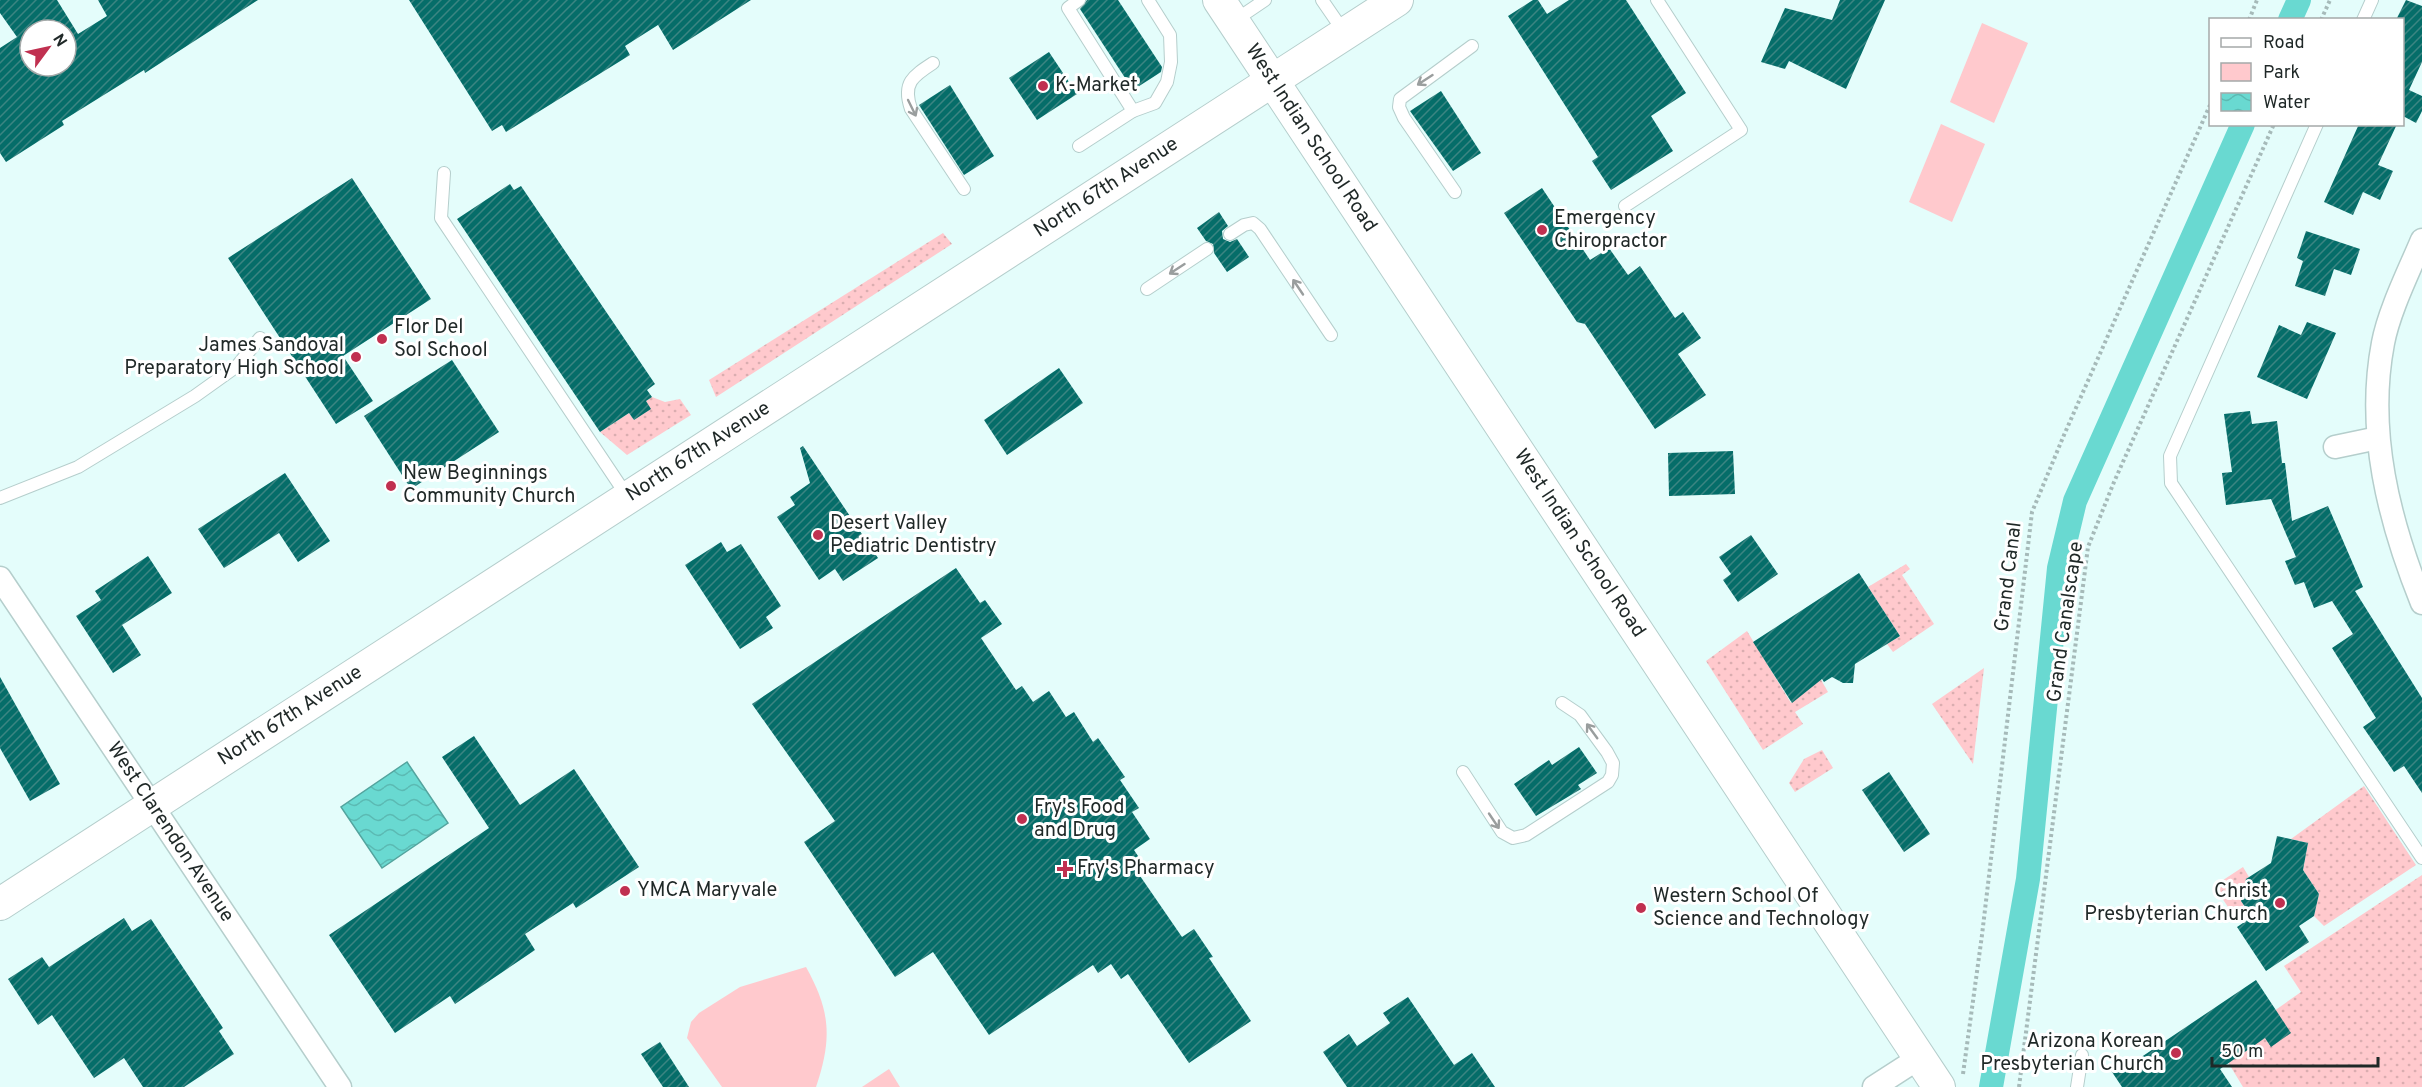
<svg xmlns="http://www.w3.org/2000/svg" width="2422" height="1087" font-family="Overpass,sans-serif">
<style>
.grass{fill:url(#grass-dots)}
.green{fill:#ffc9cd}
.water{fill:url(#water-waves);stroke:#53a49e;stroke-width:1.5}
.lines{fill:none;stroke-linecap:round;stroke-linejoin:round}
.canal{stroke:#69d9d1;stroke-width:24}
.building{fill:url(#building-hatch);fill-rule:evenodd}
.service-casing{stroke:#b5cecc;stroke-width:14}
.minor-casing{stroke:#b5cecc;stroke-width:25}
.secondary-casing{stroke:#b5cecc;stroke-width:34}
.path{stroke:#a6bab9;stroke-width:4;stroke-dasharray:3 3;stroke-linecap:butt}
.service{stroke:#fff;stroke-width:12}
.minor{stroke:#fff;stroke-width:22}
.secondary{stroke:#fff;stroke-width:32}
.oneway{stroke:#9a9e9e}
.poi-dot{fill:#c03050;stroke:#fff;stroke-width:2}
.labels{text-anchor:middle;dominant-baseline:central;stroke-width:6;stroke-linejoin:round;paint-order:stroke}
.poi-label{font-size:20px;fill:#1f2827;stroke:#fff;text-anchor:start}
.street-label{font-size:20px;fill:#1f2827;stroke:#fff}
</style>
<defs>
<pattern id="grass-dots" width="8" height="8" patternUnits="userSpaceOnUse" patternTransform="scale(1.5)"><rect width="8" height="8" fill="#ffc9cd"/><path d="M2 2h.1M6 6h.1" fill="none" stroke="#daadb0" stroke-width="1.8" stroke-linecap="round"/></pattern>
<pattern id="water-waves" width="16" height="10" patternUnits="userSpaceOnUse" patternTransform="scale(1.5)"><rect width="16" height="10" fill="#69d9d1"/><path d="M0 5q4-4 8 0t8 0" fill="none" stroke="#5bbab3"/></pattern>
<pattern id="building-hatch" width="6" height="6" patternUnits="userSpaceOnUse" patternTransform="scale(1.5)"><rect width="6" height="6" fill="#056d69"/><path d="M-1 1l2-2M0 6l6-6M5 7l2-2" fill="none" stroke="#3c8582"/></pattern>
</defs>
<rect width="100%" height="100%" fill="#e4fdfb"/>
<!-- grass -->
<g class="grass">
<polygon points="943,233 952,244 716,397 709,380"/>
<polygon points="652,397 665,402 680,399 691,415 627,455 600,432 629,413 634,420 650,409 646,401"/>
<polygon points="1906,564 1910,569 1902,575 1934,624 1893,652 1887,644 1900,636 1868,587"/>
<polygon points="1747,631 1791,703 1809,689 1816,671 1828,692 1795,712 1803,724 1763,750 1706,661"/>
<polygon points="1984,668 1973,764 1932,704"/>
<polygon points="1822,750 1833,768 1795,792 1789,783 1804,759"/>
<polygon points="2364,786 2416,865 2324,926 2314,916 2319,894 2303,870 2308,843 2291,839"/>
<polygon points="2243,867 2249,877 2246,879 2241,901 2244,905 2232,913 2214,886"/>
<polygon points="2422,875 2422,1087 2243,1087 2220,1049 2301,992 2284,966"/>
</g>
<!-- green -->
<g class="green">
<polygon points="1982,23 2028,43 1994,123 1950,102"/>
<polygon points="1941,124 1985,144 1952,222 1909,202"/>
<path d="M806,967C831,1012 832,1039 816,1087H722L687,1038L691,1022L699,1013L740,987Z"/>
<polygon points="889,1069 900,1087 862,1087"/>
</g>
<!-- water -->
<polygon class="water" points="407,762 448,823 382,868 341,807"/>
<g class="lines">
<!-- canal -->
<g class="canal">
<polyline points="2290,20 2299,0"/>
<polyline points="1991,1087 2028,879 2059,568 2075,501 2243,124"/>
</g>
</g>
<!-- building -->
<g class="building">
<path d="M0,0H57L78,34L107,16L98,0H258L145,73L144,70L62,121L64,125L6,162L0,153V48L17,37L0,13ZM30,30H66V66H30Z"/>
<polygon points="409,0 751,0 673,50 658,25 625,46 630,55 506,132 502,125 492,131"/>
<polygon points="1087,0 1118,0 1162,67 1161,72 1133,90 1080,9"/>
<polygon points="1533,0 1538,0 1547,14 1569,0 1626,0 1686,93 1651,116 1673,151 1611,190 1592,161 1598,157 1508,16"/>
<polygon points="1840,0 1885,0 1846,89 1789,61 1785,69 1761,62 1785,8 1832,20"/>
<polygon points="2406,0 2422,6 2422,62 2409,90 2422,96 2422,111 2416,123 2403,116 2403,20 2396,20"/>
<polygon points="1049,52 1077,94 1037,120 1009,78"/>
<polygon points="950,85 994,156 964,175 919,105"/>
<polygon points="1441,91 1481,153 1453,171 1410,111"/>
<polygon points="2359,124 2397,124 2378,165 2393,171 2380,200 2363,192 2353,215 2324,202"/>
<polygon points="352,178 431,299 343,356 373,401 336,424 228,258"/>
<polygon points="510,184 514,190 521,186 655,384 647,390 652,397 646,401 651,409 634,420 629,413 600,432 457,219"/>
<polygon points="1542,188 1590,260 1609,248 1628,275 1640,266 1675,318 1683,312 1701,338 1678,354 1706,395 1655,429 1585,324 1577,322 1504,213"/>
<polygon points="1219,212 1228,226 1222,231 1223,239 1230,242 1237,239 1249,257 1227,272 1214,253 1213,244 1206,241 1197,228"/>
<polygon points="2306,231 2360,249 2351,275 2334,269 2325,296 2295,286 2303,261 2297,258"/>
<polygon points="2307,322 2336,333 2307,399 2257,377 2279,325 2301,335"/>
<polygon points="452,360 499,432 411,489 364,416"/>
<polygon points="1059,368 1083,403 1007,455 984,420"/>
<polygon points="2250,411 2252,424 2277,421 2282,463 2285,463 2292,521 2328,506 2363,587 2355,591 2422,698 2422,793 2404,766 2394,772 2363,727 2376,718 2332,648 2353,634 2332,601 2314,608 2304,582 2295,585 2285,561 2296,557 2271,499 2226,505 2222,473 2232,472 2224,414"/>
<polygon points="803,446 878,558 843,581 835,569 819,580 777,517 795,505 790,497 810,483 800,448"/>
<polygon points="1733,451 1735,494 1669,496 1668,453"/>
<polygon points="285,473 330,541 298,562 279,533 224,568 198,529"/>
<polygon points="1751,535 1778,574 1738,602 1723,580 1731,574 1719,557"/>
<polygon points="721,542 727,552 741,544 781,606 766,617 773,628 740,649 685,565"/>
<polygon points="148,556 172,593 122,625 141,655 113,673 76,616 101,600 95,591"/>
<polygon points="956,568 980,603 985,600 1002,624 981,638 1016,690 1022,686 1033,702 1049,691 1066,717 1074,712 1093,742 1098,738 1125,777 1120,780 1139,808 1132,812 1150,839 1134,850 1146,868 1138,873 1182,937 1194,929 1213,957 1209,958 1251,1021 1189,1063 1128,974 1121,979 1111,964 1098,973 1093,965 989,1035 933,952 895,977 804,842 835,821 752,704"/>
<polygon points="1859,573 1900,636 1855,664 1853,683 1843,683 1832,677 1824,682 1822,679 1792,703 1753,642"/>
<polygon points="0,677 60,784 30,801 0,748"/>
<polygon points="474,736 520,805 574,769 639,867 576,908 573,903 525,934 535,950 455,1004 450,996 395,1033 329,935 489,828 442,757"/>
<polygon points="1579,747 1597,773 1578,785 1581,789 1536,816 1514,784 1549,760 1552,765"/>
<polygon points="1889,772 1930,834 1904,852 1862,790"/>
<polygon points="2277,836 2308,843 2303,870 2319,894 2314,916 2299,926 2309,942 2266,971 2237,927 2252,917 2241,901 2246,879 2271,863"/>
<polygon points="124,918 132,931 151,919 223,1028 219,1031 234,1054 184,1087 143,1087 124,1058 94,1078 52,1015 38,1025 8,979 42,957 49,967"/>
<polygon points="2256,980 2291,1033 2271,1047 2265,1038 2220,1069 2232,1087 2122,1087 2110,1069 2124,1060 2128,1066"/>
<polygon points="1408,997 1454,1065 1472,1053 1495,1087 1347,1087 1323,1052 1349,1034 1357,1046 1390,1023 1383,1013"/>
<polygon points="660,1042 689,1087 663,1087 641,1054"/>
</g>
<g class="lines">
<!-- service casing -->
<g class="service-casing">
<g id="service">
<polyline points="1079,0 1068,8 1133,111"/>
<polyline points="1322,0 1344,32"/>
<polyline points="2363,20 2372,0"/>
<polyline points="1234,21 1265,0"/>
<path d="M933,63C913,76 902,83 911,109L964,189"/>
<polyline points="2317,124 2170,456 2171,483 2422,858"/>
<polyline points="1079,146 1133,111 1155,103 1167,82 1171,62 1170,35 1148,0"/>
<polyline points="444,173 441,218 627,496"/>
<polyline points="1455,192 1404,118 1399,107 1400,99 1472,46"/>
<polyline points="1625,206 1741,130 1657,0"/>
<polyline points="1230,234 1244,225 1253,223 1260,229 1331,335"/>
<polyline points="1147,289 1207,249"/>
<polyline points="0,498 78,467 195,396 237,366 260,338"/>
<polyline points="1463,772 1502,832 1513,838 1526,835 1608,782 1612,775 1613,763 1607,752 1580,715 1562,703"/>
<polyline points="2077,1087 2082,1055"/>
</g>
</g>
<!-- minor casing -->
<g class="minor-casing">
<g id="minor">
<path d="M2422,240C2409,271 2389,311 2383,343C2366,432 2389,521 2422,603"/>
<polyline points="2335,447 2378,438"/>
<path id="s1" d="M0,578L340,1087"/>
<polyline points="1874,1087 1919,1058"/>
</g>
</g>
<!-- secondary casing -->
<g class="secondary-casing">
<g id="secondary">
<path id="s2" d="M1219,0L1939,1087"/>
<path id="s3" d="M0,904L1397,0"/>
</g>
</g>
<!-- path -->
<g class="path">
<polyline points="2249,20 2257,0"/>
<polyline points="2321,20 2330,0"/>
<polyline points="1963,1074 1982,935 2032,512 2064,435 2210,105"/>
<polyline points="2019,1087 2088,547 2114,482 2274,124"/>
</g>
<!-- service -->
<use href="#service" class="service"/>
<!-- minor -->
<use href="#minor" class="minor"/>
<!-- secondary -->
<use href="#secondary" class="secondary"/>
</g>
<!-- one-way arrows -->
<defs><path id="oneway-shaft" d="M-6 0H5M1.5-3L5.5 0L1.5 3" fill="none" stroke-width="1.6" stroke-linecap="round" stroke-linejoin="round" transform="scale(1.5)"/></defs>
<g class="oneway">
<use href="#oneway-shaft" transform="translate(1425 80) rotate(147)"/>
<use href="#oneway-shaft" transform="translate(912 108) rotate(64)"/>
<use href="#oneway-shaft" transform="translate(1177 269) rotate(147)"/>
<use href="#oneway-shaft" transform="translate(1298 287) rotate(-124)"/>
<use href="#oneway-shaft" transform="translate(1592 731) rotate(-126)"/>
<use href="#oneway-shaft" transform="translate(1494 821) rotate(56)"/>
</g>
<!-- markers -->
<g class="poi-dot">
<circle cx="1043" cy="86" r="6"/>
<circle cx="1542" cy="230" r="6"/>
<circle cx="382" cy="339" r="6"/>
<circle cx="356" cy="357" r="6"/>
<circle cx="391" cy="486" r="6"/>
<circle cx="818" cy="535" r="6"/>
<circle cx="1022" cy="819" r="6"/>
<path d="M1062 860h6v6h6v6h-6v6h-6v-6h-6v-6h6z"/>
<circle cx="625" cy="891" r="6"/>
<circle cx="2280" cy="903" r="6"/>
<circle cx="1641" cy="908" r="6"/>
<circle cx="2176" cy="1053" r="6"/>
</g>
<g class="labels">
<!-- poi labels -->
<g class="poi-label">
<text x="1055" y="86">K-Market</text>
<text x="1554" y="219">Emergency<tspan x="1554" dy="23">Chiropractor</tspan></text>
<text x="394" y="328">Flor Del<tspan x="394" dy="23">Sol School</tspan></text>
<text x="344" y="346" text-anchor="end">James Sandoval<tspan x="344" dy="23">Preparatory High School</tspan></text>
<text x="403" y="474">New Beginnings<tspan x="403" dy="23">Community Church</tspan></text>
<text x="830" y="524">Desert Valley<tspan x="830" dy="23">Pediatric Dentistry</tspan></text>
<text x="1034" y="808">Fry's Food<tspan x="1034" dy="23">and Drug</tspan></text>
<text x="1077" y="869">Fry's Pharmacy</text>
<text x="637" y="891">YMCA Maryvale</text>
<text x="2268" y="892" text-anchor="end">Christ<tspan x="2268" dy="23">Presbyterian Church</tspan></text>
<text x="1653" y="897">Western School Of<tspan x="1653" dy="23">Science and Technology</tspan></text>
<text x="2164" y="1042" text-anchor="end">Arizona Korean<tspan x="2164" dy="23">Presbyterian Church</tspan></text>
</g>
<!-- street labels -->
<g class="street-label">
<text stroke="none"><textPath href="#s2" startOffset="166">West Indian School Road</textPath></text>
<text stroke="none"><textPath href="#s3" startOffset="1318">North 67th Avenue</textPath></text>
<text stroke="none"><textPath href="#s3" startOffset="832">North 67th Avenue</textPath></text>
<text stroke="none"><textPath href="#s2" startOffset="652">West Indian School Road</textPath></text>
<text transform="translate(2009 577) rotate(-83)">Grand Canal</text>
<text transform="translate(2066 622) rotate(-82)">Grand Canalscape</text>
<text stroke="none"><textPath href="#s3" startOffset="346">North 67th Avenue</textPath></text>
<text stroke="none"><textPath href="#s1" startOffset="306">West Clarendon Avenue</textPath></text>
</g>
</g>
<!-- legend -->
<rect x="2209" y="18" width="195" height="108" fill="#ffffff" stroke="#a5a9a9" stroke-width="1.5"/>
<rect x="2221" y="38" width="30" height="9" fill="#ffffff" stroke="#a5a9a9" stroke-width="1.5"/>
<text x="2263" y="48" font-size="18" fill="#1f2827">Road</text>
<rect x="2221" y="63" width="30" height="18" fill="#ffc9cd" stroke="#a5a9a9" stroke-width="1.5"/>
<text x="2263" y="78" font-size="18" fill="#1f2827">Park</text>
<rect x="2221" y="93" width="30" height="18" fill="url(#water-waves)" stroke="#a5a9a9" stroke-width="1.5"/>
<text x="2263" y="108" font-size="18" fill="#1f2827">Water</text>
<!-- north arrow -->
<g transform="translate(48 48) rotate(57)"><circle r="28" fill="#ffffff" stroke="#a5a9a9" stroke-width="1.5"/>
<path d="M0-4.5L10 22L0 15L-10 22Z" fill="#c03050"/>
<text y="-9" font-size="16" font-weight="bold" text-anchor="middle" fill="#1f2827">N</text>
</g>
<!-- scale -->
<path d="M2212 1057v9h166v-9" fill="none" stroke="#1f2827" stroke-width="3"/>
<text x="2221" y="1057" font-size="18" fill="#1f2827" stroke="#ffffff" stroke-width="4.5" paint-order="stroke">50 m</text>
</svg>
